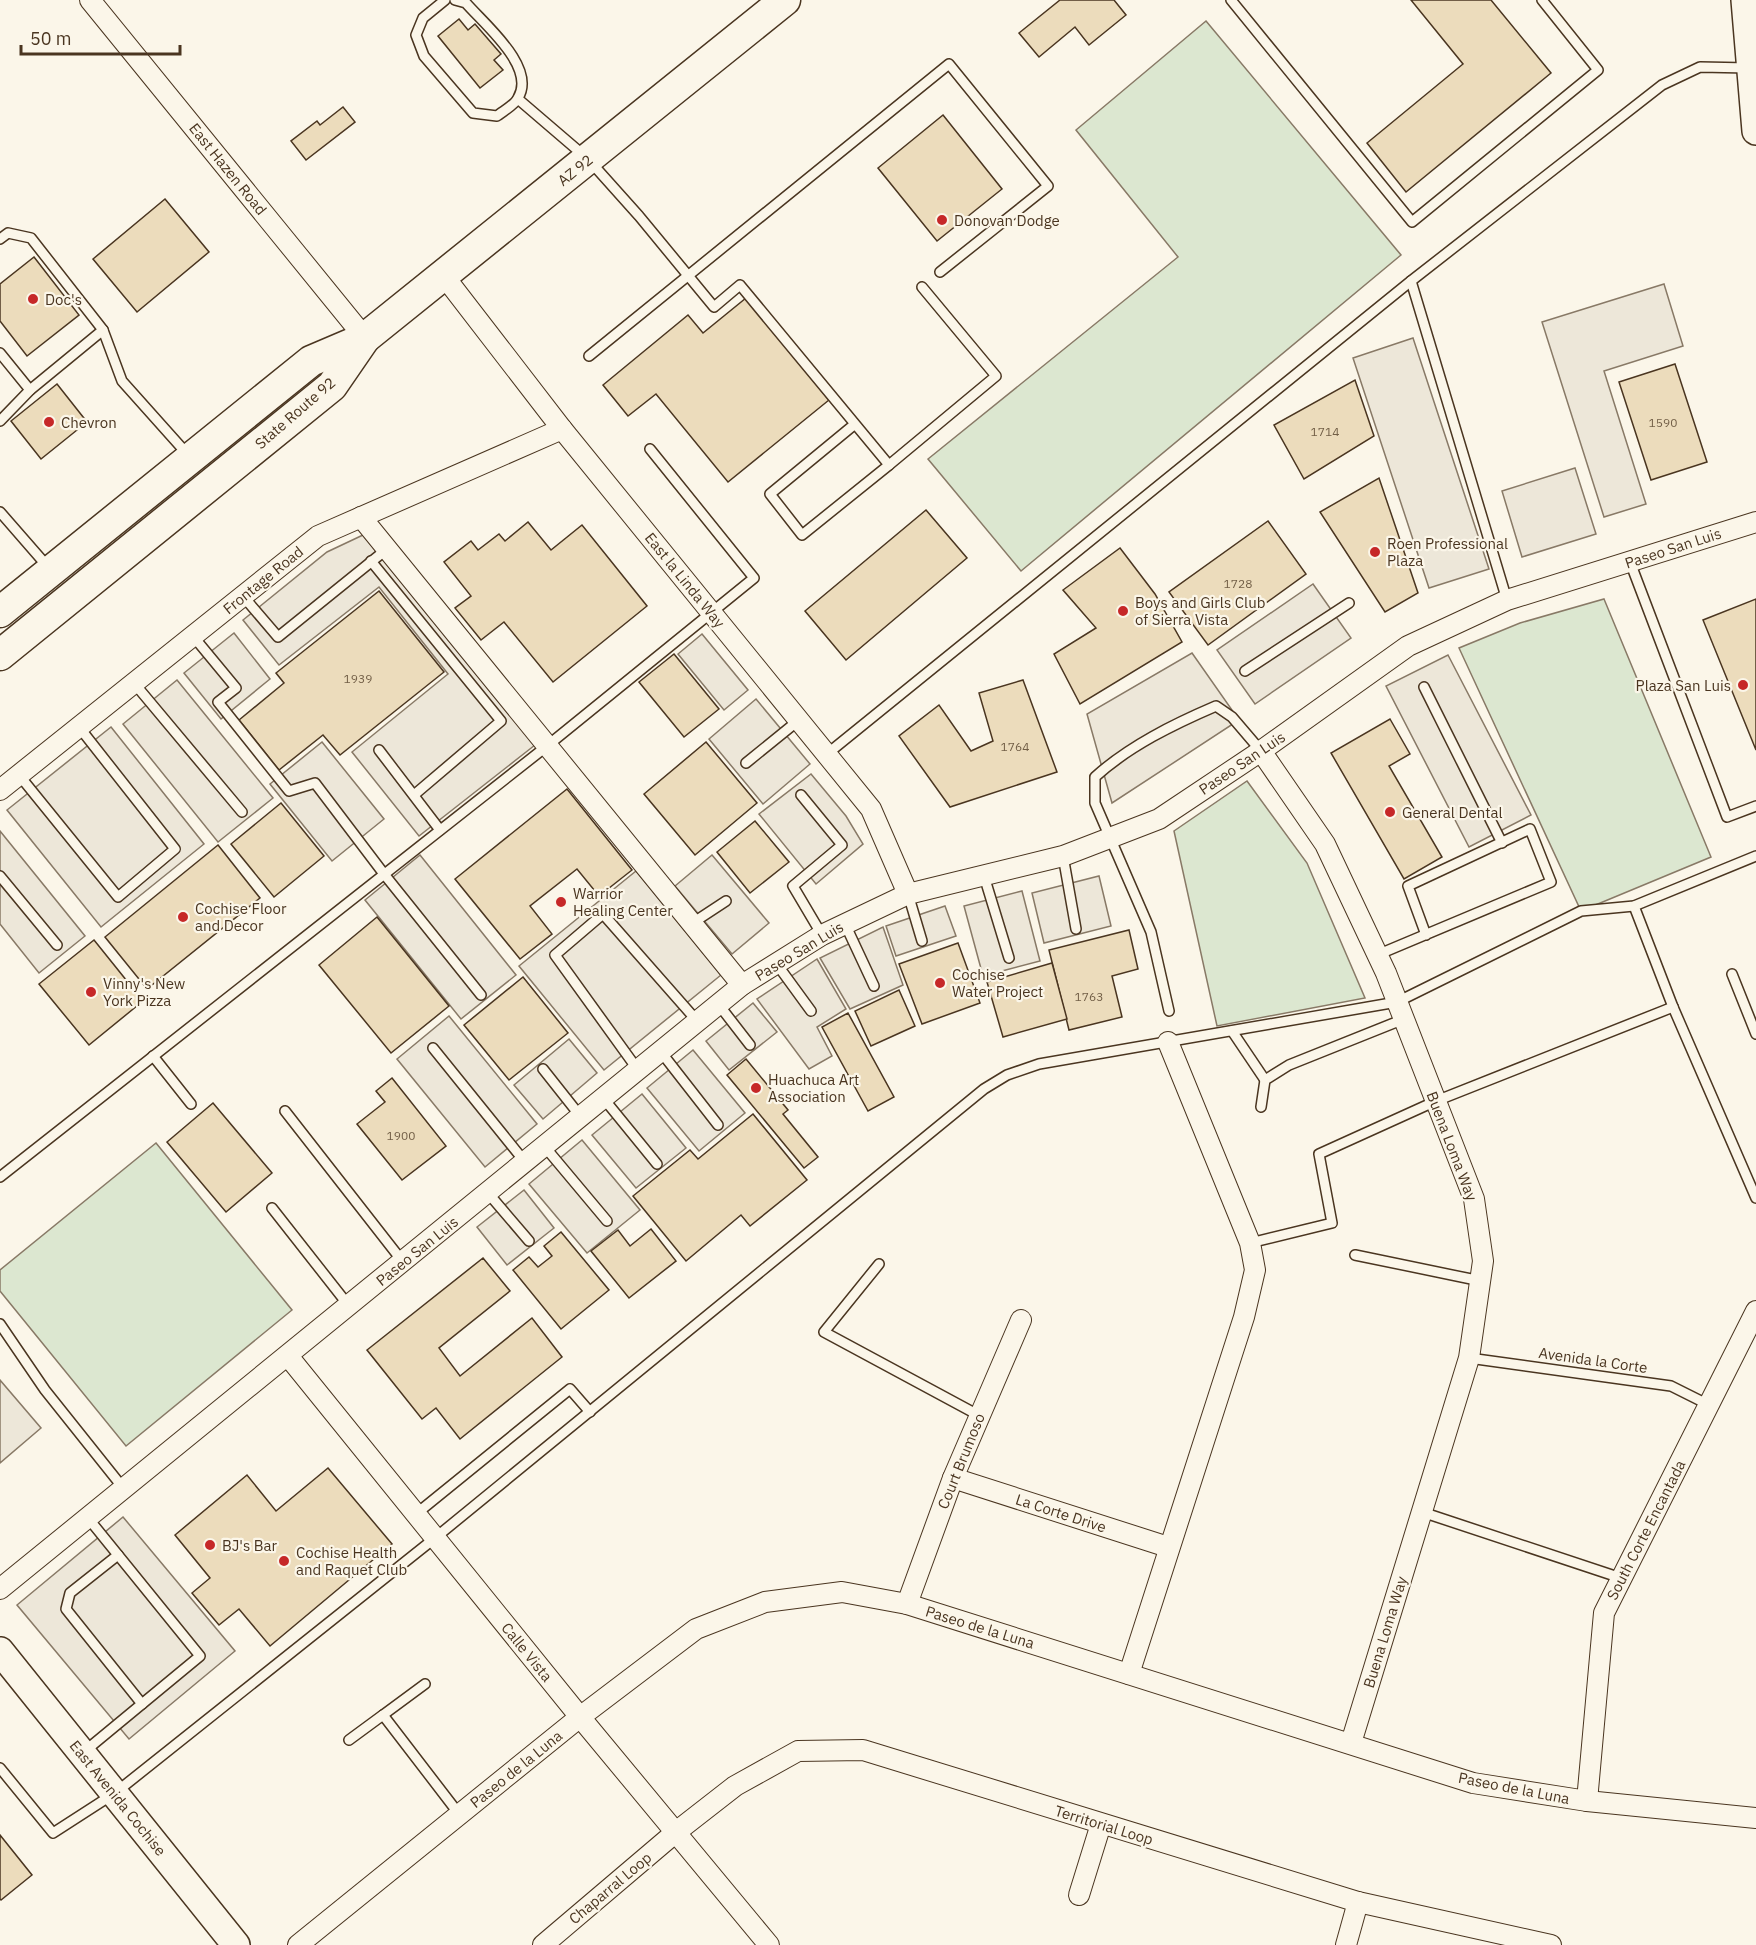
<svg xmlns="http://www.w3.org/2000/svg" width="1756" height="1945" font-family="'IBM Plex Sans',sans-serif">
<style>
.green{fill:#dce7d0;stroke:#887966;stroke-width:1.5}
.parking{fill:#ede7d9;stroke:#887966;stroke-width:1.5}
.building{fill:#ecdcbc;stroke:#4a3520;stroke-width:1.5}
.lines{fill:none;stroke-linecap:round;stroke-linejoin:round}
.lane-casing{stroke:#4a3520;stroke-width:12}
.street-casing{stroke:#4a3520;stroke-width:22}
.secondary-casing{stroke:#4a3520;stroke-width:30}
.primary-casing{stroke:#4a3520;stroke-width:33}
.lane{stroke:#fbf6e9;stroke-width:9}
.street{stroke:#fbf6e9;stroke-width:20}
.secondary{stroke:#fbf6e9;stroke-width:27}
.primary{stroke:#fbf6e9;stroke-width:30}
.poi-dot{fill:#c62828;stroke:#fbf6e9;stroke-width:2}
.labels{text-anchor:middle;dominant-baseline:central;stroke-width:4.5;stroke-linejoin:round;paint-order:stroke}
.number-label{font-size:12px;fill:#725f47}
.street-label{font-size:15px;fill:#4a3520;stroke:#fbf6e9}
.poi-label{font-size:15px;fill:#4a3520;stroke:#fbf6e9;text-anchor:start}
</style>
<rect width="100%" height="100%" fill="#fbf6e9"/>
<!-- green -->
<g class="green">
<polygon points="1206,21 1401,255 1021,571 928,459 1178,257 1076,130"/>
<polygon points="1604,599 1711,857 1581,911 1459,648 1520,623"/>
<polygon points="1247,781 1307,863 1365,998 1217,1026 1174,831"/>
<polygon points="156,1143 292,1310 126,1446 0,1291 0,1270"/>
</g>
<!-- parking -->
<g class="parking">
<polygon points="1664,284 1683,346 1604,371 1646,504 1604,517 1542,322"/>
<polygon points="1413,338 1489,569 1429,588 1353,358"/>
<polygon points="1575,468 1596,534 1522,557 1502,491"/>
<polygon points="363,535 535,745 419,836 352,752 448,674 379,587 279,665 243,620 327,552"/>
<polygon points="1313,584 1351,638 1255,704 1217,650"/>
<polygon points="234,633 270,679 221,719 184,673"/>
<polygon points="702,634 748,690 724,710 678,654"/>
<polygon points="1192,653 1239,720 1112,803 1087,714"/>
<polygon points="1448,655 1531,815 1469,847 1386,686"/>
<polygon points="177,680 273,798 218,842 123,724"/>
<polygon points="756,699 810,764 763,804 709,739"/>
<polygon points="111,727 204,844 101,927 7,810"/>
<polygon points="322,742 384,819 332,861 270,784"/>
<polygon points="811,774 846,816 863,844 816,884 759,814"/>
<polygon points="0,831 85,936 39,973 0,924"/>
<polygon points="420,855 516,975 461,1019 365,900"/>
<polygon points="712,855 769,923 732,954 675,886"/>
<polygon points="636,871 721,975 604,1070 519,966"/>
<polygon points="1099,876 1111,926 1044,943 1032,893"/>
<polygon points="1022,891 1040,961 983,976 964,906"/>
<polygon points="945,906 956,936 896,956 886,926"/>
<polygon points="883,927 903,985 850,1009 820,958"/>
<polygon points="817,959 846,1009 817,1027 832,1056 809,1069 757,999"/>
<polygon points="753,1003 777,1032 729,1070 706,1041"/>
<polygon points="449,1016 537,1124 485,1167 397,1059"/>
<polygon points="569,1039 597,1073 543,1119 514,1085"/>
<polygon points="693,1050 745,1113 699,1151 647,1088"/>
<polygon points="642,1094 686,1148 636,1188 592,1135"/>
<polygon points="582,1140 640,1210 587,1253 529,1184"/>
<polygon points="524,1190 554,1228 507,1265 477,1227"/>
<polygon points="0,1380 41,1428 0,1463"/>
<polygon points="123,1517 235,1651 129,1739 17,1605"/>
</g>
<!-- building -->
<g class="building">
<polygon points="1060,0 1114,0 1126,15 1089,45 1075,27 1039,57 1019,33"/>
<polygon points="1411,0 1491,0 1551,73 1406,192 1367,143 1463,64"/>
<polygon points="459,19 468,30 475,24 501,54 494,60 503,70 480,88 438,36"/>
<polygon points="343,107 355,122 306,160 291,141 317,121 320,125"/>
<polygon points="943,115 1002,189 937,241 878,168"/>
<polygon points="165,199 209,252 137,312 93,259"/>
<polygon points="34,257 79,315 27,356 0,321 0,284"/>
<polygon points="746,298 829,400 728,482 656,394 628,416 603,385 688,315 703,333"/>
<polygon points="1675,364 1707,462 1651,480 1619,382"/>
<polygon points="1355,380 1374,436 1304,479 1274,425"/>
<polygon points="57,384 87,422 41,459 11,421"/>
<polygon points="1379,478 1418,593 1385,612 1320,512"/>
<polygon points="926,510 967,558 846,660 805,611"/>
<polygon points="1268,521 1306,574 1208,645 1169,592"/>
<polygon points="528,522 551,550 582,525 647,606 553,682 504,622 481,640 455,608 471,596 444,562 471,541 478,550 499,534 505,541"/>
<polygon points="1120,548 1155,594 1182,642 1080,704 1054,654 1096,628 1063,590"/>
<polygon points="379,591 444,672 340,755 323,735 279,770 239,720 284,683 276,673"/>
<polygon points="1756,599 1756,750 1703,620"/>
<polygon points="674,654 719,709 684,737 639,682"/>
<polygon points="1023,680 1057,772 950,807 899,736 939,705 971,751 993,741 979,693"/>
<polygon points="1390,719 1410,754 1389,766 1442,857 1404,879 1331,753"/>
<polygon points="706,742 757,803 695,855 644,794"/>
<polygon points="567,789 632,870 599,896 577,869 530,906 552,934 520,959 455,879"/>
<polygon points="281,803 324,856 274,897 231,844"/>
<polygon points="755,821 789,862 750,893 717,852"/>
<polygon points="218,845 260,898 147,989 105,937"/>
<polygon points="377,917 449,1006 391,1053 319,965"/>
<polygon points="1129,930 1138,969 1112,976 1122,1017 1069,1030 1049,950"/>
<polygon points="94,940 143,1001 89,1045 39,984"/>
<polygon points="958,943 980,1003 922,1024 899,964"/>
<polygon points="1052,963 1067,1019 1003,1037 987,982"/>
<polygon points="523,977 568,1033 509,1080 464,1025"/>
<polygon points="899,990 915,1026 871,1046 855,1011"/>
<polygon points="848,1013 894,1097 868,1111 822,1027"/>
<polygon points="746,1059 788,1110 783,1114 818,1157 804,1168 727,1075"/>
<polygon points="392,1078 446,1146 402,1180 357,1124 385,1102 376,1091"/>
<polygon points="213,1103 272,1173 226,1212 167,1142"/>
<polygon points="753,1114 807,1180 750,1226 741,1215 686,1261 633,1196 690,1150 698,1159"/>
<polygon points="651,1229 676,1261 629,1298 591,1251 618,1230 630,1246"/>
<polygon points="561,1232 609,1290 561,1329 513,1270 529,1257 538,1267 552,1256 544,1246"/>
<polygon points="483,1258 510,1291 439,1348 460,1376 532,1318 562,1357 460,1439 436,1408 422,1419 367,1350"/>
<polygon points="328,1468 392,1544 270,1646 239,1609 219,1625 192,1593 210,1578 175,1535 247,1475 276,1511"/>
<polygon points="0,1835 32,1875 1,1900 0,1899"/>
</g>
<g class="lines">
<!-- lane casing -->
<g class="lane-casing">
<g id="lane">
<path d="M445,0L423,18L416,35L424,56L473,113L497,116C503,111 515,105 518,98C537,67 484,24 466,3L455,0"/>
<polyline points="1231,0 1412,222 1598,70 1542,0"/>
<polyline points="518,99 588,159 639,216 714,307 740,285 889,465 802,535 770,494 855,424"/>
<polyline points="0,239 8,233 31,238 103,330 122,381 189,456"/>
<polyline points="1411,281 1507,600"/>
<polyline points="0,353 30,390"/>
<polyline points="589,356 949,64 1048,186 940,272"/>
<polyline points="0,421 30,390 103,330"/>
<polyline points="889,465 996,376 922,287"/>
<polyline points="0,512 48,567"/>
<polyline points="371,561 501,721 414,795"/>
<polyline points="1630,562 1727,817 1756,806"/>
<polyline points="243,596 278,637 387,549"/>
<polyline points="193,636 236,688 218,702 289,791 315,783 384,874 481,995"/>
<polyline points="1245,671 1349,603"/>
<polyline points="134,683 242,812"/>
<polyline points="1424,687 1502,843"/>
<polyline points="379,750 440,830"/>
<polyline points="827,754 1411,281 1662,85 1700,67 1749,68"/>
<polyline points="746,763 799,720"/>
<polyline points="19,775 118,897 175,849 79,727"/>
<polyline points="801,795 842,845 793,886 822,935"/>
<polyline points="1063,856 1076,929"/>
<polyline points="0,876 57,945"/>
<polyline points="984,876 1009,958"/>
<polyline points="908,894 922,941"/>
<polyline points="1634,906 1673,1007 1756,1198"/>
<polyline points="691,924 726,901"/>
<polyline points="845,924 874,986"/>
<polyline points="1377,955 1551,882 1530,829 1408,886 1426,935"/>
<polyline points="776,963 811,1011"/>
<polyline points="1732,974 1756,1034"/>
<polyline points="719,1005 750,1045"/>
<path d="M1169,1011L1151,932L1095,803V777C1129,746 1174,724 1216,706L1232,717L1261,751"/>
<polyline points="1232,1031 1265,1080"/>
<polyline points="433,1048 525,1162"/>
<polyline points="661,1052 718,1125"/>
<polyline points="153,1056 191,1104"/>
<polyline points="543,1069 581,1117"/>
<polyline points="638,1070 555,955 603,914 698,1022"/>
<polyline points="604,1099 657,1164"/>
<polyline points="1261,1107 1265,1080 1289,1065 1404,1019"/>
<polyline points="285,1111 403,1262"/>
<polyline points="545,1147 607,1221"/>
<polyline points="0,1177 547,746 754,578 650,449"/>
<polyline points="488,1193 529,1241"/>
<polyline points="272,1208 349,1306"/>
<polyline points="1250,1243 1332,1223 1319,1154 1436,1101 1673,1007"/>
<polyline points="1355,1255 1481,1281"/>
<polyline points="879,1264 824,1332 980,1416"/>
<polyline points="0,1324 45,1390 124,1489"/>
<polyline points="1469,1358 1671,1386 1709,1405"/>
<polyline points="1422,1512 1621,1578"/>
<polyline points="416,1514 570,1389 590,1412"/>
<polyline points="118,1555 70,1593 66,1609 142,1704"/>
<polyline points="383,1715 425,1684"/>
<polyline points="349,1740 383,1715 459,1814"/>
<polyline points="85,1751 200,1656 88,1518"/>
<polyline points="0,1768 53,1833 115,1793 435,1538 984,1089 1007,1075 1039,1064 1397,1002 1581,911 1634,906 1756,856"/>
</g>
</g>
<!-- street casing -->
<g class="street-casing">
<g id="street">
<polyline points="90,0 365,338"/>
<polyline points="444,276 562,429 871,809 908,894"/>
<polyline points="361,517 742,985"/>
<polyline points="1261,751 1325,844 1386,973 1474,1199 1483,1261 1469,1358 1351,1743"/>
<polyline points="0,790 318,536 562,429"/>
<polyline points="288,1356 580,1717 769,1945"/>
<polyline points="953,1478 1168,1547"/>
<polyline points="0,1589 742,985 822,935 908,894 1063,856 1159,819 1261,751 1408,646 1507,600 1756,522"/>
<polyline points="907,1604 953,1478 1021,1320"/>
<polyline points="1129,1674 1244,1317 1255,1270 1250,1243 1168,1042"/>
<polyline points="1587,1801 1604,1613 1756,1311"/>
<polyline points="1079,1895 1101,1824"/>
<polyline points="298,1945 580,1717 696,1629 765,1602 842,1592 907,1604 1473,1783 1587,1801 1756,1818"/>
<polyline points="543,1945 676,1832 735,1786 798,1751 863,1750 1358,1902 1551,1945"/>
<polyline points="1346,1945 1358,1902"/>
</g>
</g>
<!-- secondary casing -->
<g class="secondary-casing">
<g id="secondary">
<polyline points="1745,0 1756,131"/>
<polyline points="0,1651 236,1945"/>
</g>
</g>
<!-- primary casing -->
<g class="primary-casing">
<g id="primary">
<polyline points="0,612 311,361 365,338 785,0"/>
<polyline points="0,655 332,386 365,338"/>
</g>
</g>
<!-- lane -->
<use href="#lane" class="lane"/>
<!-- street -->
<use href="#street" class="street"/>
<!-- secondary -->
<use href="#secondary" class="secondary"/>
<!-- primary -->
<use href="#primary" class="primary"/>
</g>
<!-- markers -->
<g class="poi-dot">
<circle cx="942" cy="220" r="6"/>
<circle cx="33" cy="299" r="6"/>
<circle cx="49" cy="422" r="6"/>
<circle cx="1375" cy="552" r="6"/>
<circle cx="1123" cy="611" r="6"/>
<circle cx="1743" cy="685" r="6"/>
<circle cx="1390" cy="812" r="6"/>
<circle cx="561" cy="902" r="6"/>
<circle cx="183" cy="917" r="6"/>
<circle cx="940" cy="983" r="6"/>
<circle cx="91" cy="992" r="6"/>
<circle cx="756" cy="1088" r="6"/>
<circle cx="210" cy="1545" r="6"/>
<circle cx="284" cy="1561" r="6"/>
</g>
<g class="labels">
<!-- number labels -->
<g class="number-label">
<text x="1663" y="422">1590</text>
<text x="1325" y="431">1714</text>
<text x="1238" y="583">1728</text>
<text x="358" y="678">1939</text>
<text x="1015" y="746">1764</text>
<text x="1089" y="996">1763</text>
<text x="401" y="1135">1900</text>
</g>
<!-- street labels -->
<g class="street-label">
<text transform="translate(228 169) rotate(51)">East Hazen Road</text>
<text transform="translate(575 170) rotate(-39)">AZ 92</text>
<text transform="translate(295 413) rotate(-41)">State Route 92</text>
<text transform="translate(1673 548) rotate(-18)">Paseo San Luis</text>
<text transform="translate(263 580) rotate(-39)">Frontage Road</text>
<text transform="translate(685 580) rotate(51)">East la Linda Way</text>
<text transform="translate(1242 763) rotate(-34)">Paseo San Luis</text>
<text transform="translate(799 951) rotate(-31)">Paseo San Luis</text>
<text transform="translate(1452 1146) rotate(69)">Buena Loma Way</text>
<text transform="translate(417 1251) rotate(-39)">Paseo San Luis</text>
<text transform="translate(1593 1360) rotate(8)">Avenida la Corte</text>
<text transform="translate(961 1461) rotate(-68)">Court Brumoso</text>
<text transform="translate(1061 1513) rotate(18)">La Corte Drive</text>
<text transform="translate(1646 1530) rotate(-63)">South Corte Encantada</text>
<text transform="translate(980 1627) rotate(17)">Paseo de la Luna</text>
<text transform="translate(1385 1632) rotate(-73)">Buena Loma Way</text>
<text transform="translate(527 1652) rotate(51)">Calle Vista</text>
<text transform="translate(516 1769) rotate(-39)">Paseo de la Luna</text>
<text transform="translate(1514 1788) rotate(11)">Paseo de la Luna</text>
<text transform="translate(118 1798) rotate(51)">East Avenida Cochise</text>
<text transform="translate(1104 1825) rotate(17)">Territorial Loop</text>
<text transform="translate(610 1888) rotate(-40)">Chaparral Loop</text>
</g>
<!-- poi labels -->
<g class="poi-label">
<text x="954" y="220">Donovan Dodge</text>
<text x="45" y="299">Doc's</text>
<text x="61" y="422">Chevron</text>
<text x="1387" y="543">Roen Professional<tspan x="1387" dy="17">Plaza</tspan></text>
<text x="1135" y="602">Boys and Girls Club<tspan x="1135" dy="17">of Sierra Vista</tspan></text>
<text x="1731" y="685" text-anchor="end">Plaza San Luis</text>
<text x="1402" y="812">General Dental</text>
<text x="573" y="893">Warrior<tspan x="573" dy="17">Healing Center</tspan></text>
<text x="195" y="908">Cochise Floor<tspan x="195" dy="17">and Decor</tspan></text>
<text x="952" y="974">Cochise<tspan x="952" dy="17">Water Project</tspan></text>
<text x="103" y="983">Vinny's New<tspan x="103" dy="17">York Pizza</tspan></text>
<text x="768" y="1079">Huachuca Art<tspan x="768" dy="17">Association</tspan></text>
<text x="222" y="1545">BJ's Bar</text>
<text x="296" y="1552">Cochise Health<tspan x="296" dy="17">and Raquet Club</tspan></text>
</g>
</g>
<!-- scale -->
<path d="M21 45v9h159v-9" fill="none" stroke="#4a3520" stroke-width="3"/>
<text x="30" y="45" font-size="18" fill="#4a3520" stroke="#fbf6e9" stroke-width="4.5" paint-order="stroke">50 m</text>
</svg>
